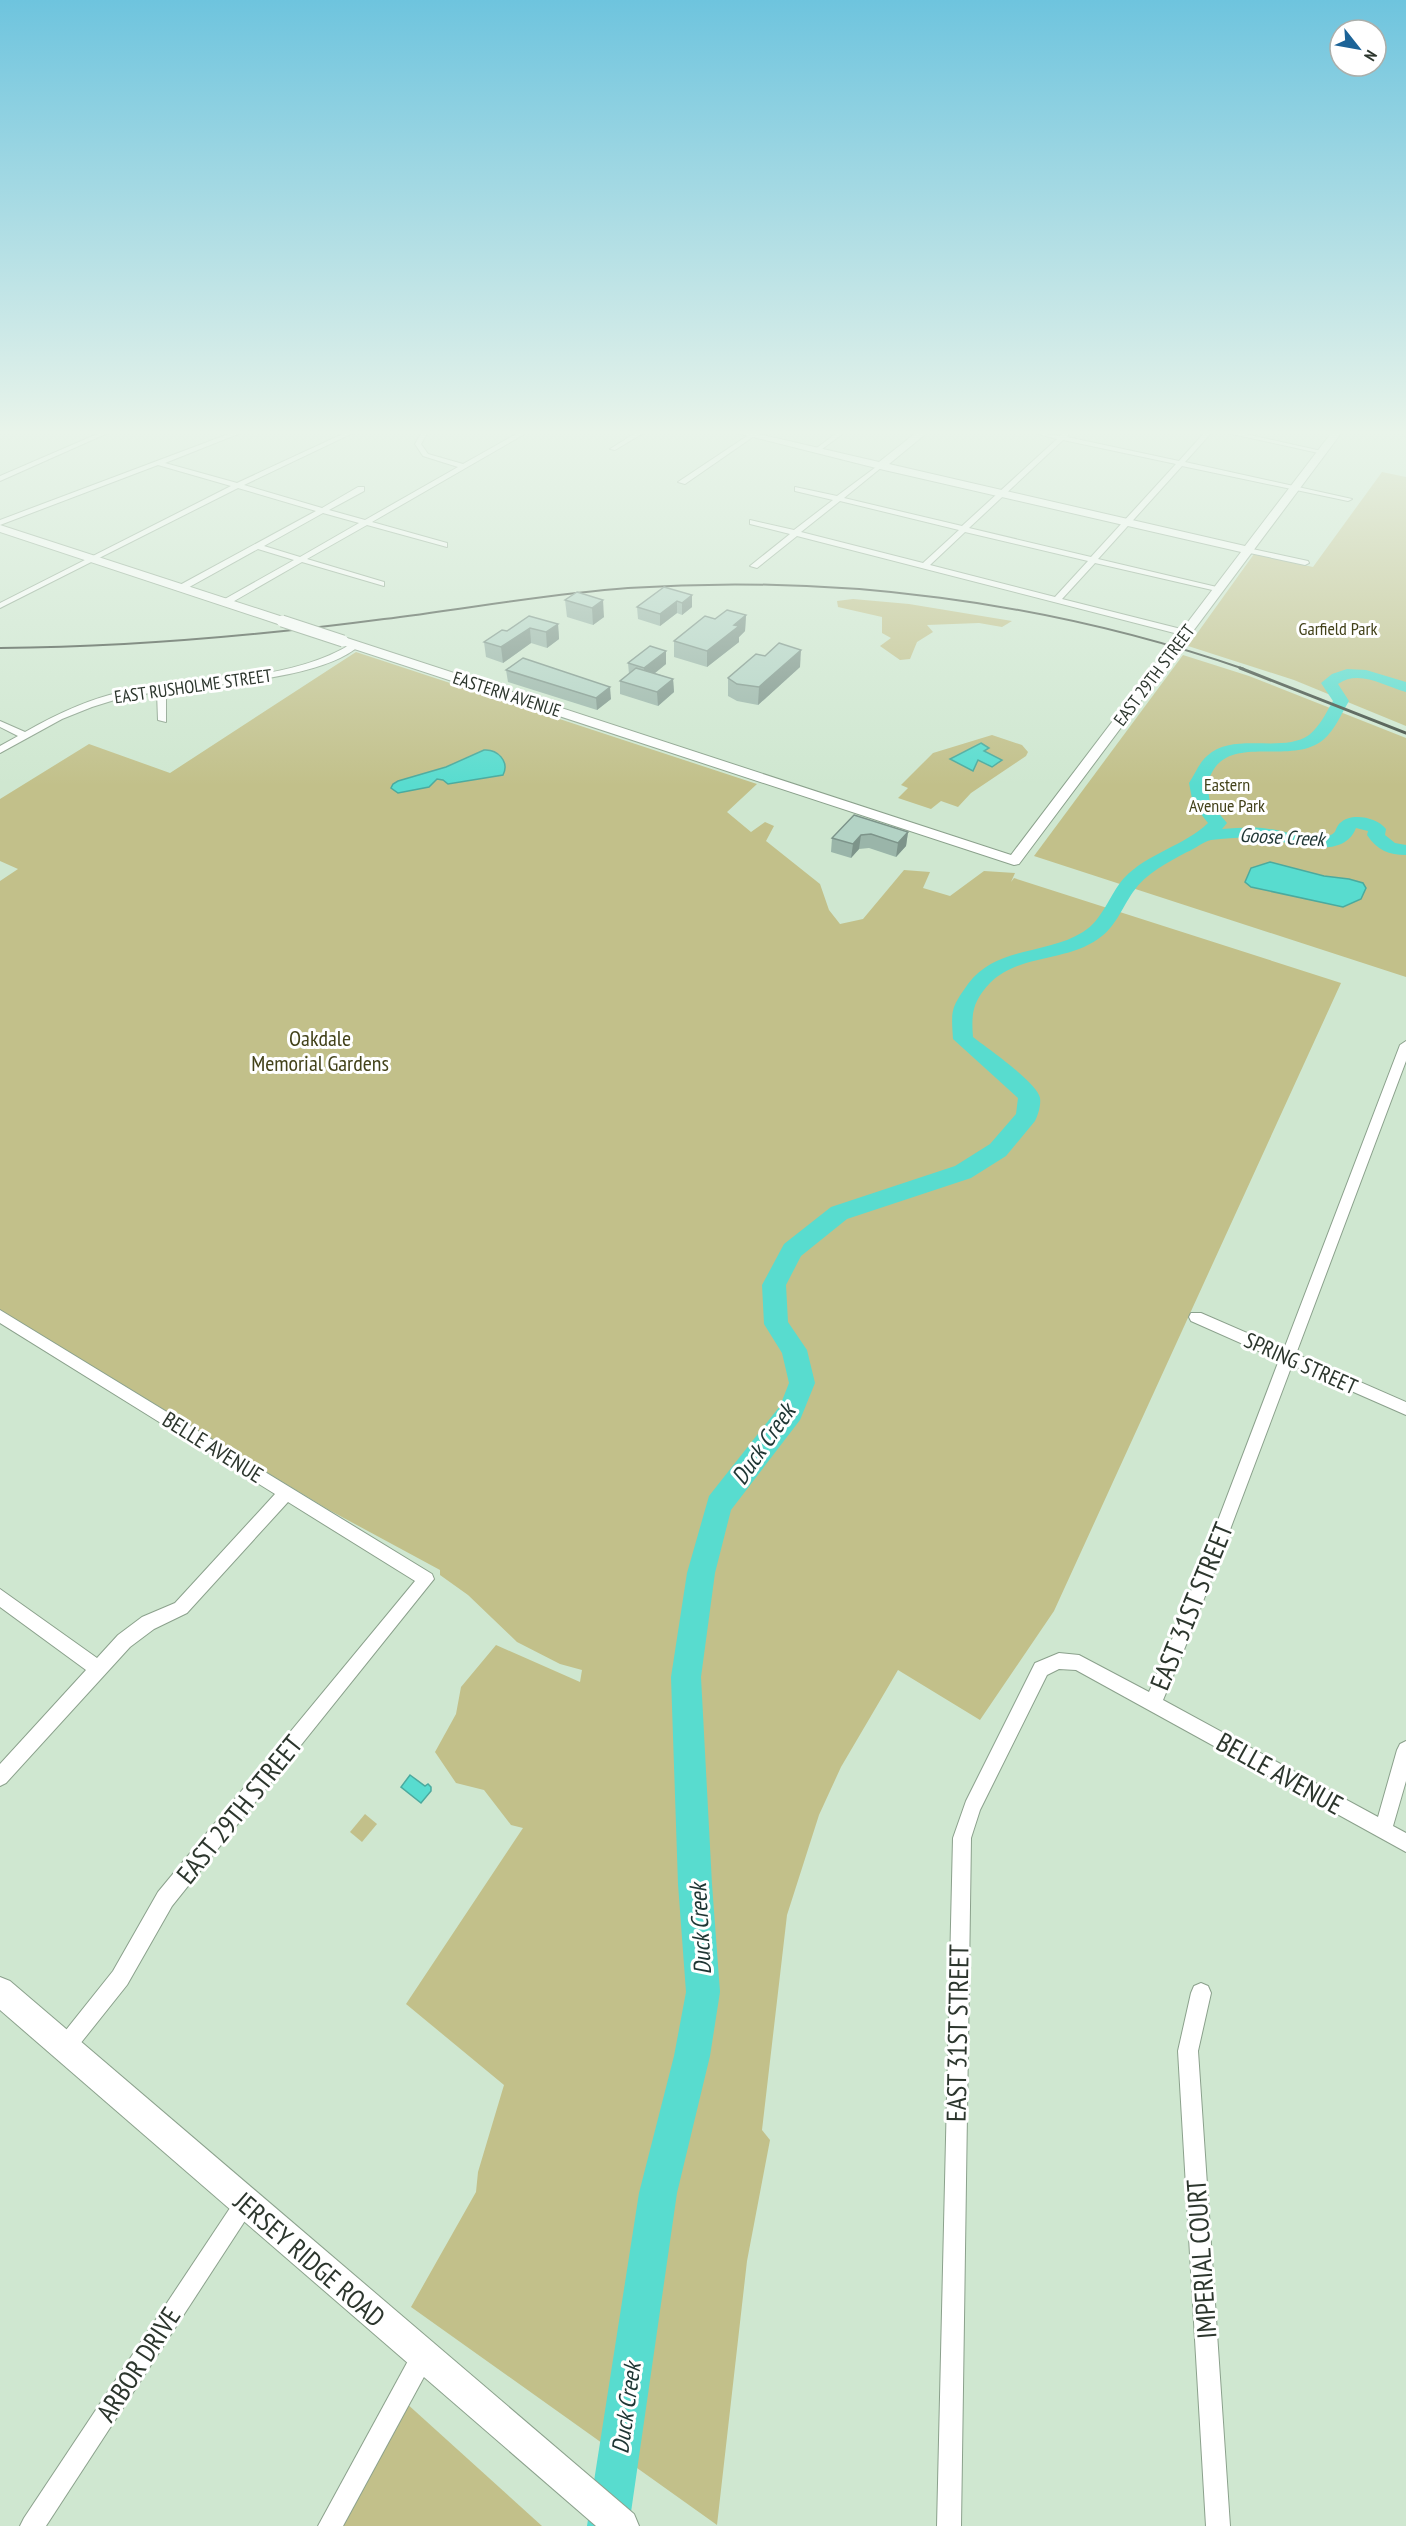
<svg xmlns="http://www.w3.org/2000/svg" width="1406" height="2526" font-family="'PT Sans Narrow',sans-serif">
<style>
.green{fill:#c2c08a}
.water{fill:#58dccf;stroke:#4baa9e;stroke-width:1.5}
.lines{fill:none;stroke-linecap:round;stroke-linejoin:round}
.river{fill:#58dccf;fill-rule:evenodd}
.street-casing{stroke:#8ba18c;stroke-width:2}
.secondary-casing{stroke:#8ba18c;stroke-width:2}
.street{fill:#fff;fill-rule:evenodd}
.secondary{fill:#fff;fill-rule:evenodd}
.rail-far1{stroke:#3f4a40;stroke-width:2}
.rail{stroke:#3f4a40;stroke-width:3}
.secondary-bridge-casing{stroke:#8ba18c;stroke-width:13;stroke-linecap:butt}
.secondary-bridge{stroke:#fff;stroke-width:11}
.wall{fill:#9ab5a9}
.shaded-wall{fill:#7d948a}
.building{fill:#b3d3c5;stroke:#7d948a;stroke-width:1.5}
.labels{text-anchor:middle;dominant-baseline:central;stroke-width:6;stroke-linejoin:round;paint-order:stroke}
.far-park-label{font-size:18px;fill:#43421a;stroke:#fff}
.far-street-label{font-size:18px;fill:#2c362d;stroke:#fff}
.far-water-label{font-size:20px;font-style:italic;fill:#1e3533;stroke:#fff}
.park-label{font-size:22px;fill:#43421a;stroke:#fff}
.street-label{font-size:22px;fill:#2c362d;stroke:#fff}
.water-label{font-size:24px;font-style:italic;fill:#1e3533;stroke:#fff}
.near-street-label{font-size:27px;fill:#2c362d;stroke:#fff}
</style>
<rect width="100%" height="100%" fill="#cfe7d0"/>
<!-- green -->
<g class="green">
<polygon points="1382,472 1406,477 1406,726 1294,680 1188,646 1254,554 1313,567"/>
<polygon points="853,599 909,604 1012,621 1002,627 979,623 927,625 933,632 917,642 910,659 900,660 880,646 891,638 882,633 882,617 838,607 837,601"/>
<polygon points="356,652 757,784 727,812 751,832 765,822 774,826 766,841 820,884 829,910 840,924 863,919 904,870 930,872 923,888 950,896 984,871 1015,873 1011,882 1014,878 1341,983 1054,1611 980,1720 898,1670 841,1767 819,1815 787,1915 762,2130 770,2140 747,2261 717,2525 411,2307 476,2192 478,2172 504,2085 406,2004 523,1828 511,1825 484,1790 456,1783 435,1752 456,1714 461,1687 496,1645 580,1682 582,1670 560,1664 517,1642 468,1595 440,1575 440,1570 329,1510 0,1310 0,881 18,869 0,861 0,799 89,744 170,773"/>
<polygon points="1183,655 1249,676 1406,738 1406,977 1034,856"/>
<polygon points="992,735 1022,745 1028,752 1026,756 971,793 958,807 941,801 931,809 898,798 908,788 901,785 933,753"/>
<polygon points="365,1814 377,1824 362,1842 350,1832"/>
<polygon points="405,2402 542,2526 328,2526"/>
</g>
<!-- water -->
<g class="water">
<polygon points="981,743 989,748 984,751 1002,760 992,767 978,760 973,771 950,759"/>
<path d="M484,750C497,749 510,761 503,775L448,784L443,780L437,779L429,787L398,793L391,788L393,784L398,781L446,767Z"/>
<polygon points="1270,862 1324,876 1349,879 1363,883 1366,888 1361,899 1343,907 1251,887 1245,882 1251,868"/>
<polygon points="410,1775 425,1786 428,1784 431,1787 431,1791 421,1803 401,1787"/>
</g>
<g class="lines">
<!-- river -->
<path class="river" d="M1347,669L1366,670L1406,682V692C1384,686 1359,669 1338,684L1349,701C1341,714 1335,730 1323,740C1295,763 1243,740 1219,763C1213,768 1210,777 1207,783L1210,803L1227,823L1222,829C1238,828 1253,826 1269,829C1287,831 1309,841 1328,836C1338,833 1334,829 1340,823C1351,812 1377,817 1386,829L1385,835L1395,843L1406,845V855C1389,855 1377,850 1367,835L1368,831L1356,828C1342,863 1289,841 1261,838C1245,837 1228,838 1211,840C1204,841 1195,849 1187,852C1167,863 1146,873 1133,892C1122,908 1115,928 1098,939C1066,962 1019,954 990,983C973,1001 971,1013 973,1037C987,1048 1038,1083 1040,1098C1041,1106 1038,1115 1035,1121L1006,1156L971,1178L847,1219L801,1256L786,1285L788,1322L807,1350L815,1383L800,1420L731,1510L715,1573L701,1677L712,1884L720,1992L710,2056L677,2193L629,2526H587L639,2193L674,2056L686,1992L678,1884L671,1677L687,1573L709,1496L780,1406L789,1383L782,1353L764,1324L762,1285L784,1244L831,1207L955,1166L990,1144L1016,1114L1018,1098L953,1039C951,1010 951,1008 968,984C996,946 1046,955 1083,932C1103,920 1109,895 1124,878C1148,853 1184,846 1208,823L1193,804L1189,783C1195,774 1199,763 1207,756C1233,731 1282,754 1309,735C1320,726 1326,713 1333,701L1321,683L1332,674Z"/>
<!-- street casing -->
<g class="street-casing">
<g id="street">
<polygon points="102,432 110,432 0,481 0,476"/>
<path d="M234,432H243L165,463L237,483L347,432H355L244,485L322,508L358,487H364V491L329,510L365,520L458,467L423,456L415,444L422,432H428L421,444L428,454L463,464L520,432H528L372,522L447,543V547L367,525L307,559L384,582V586L302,562L229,604H223V600L294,560L258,549L184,590H178V586L316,511L238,488L0,608V603L231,486L158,465L0,525V520ZM323,513L359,523L300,557L264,546Z"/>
<polygon points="637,432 645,432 615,450 610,449"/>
<polygon points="753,432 760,432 685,484 678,482"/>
<polygon points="838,432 845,432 818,452 814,452 814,450"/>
<path d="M1031,432L1060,436L1064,432H1070L1067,437L1179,461L1205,432H1212L1185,462L1352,499L1348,501L1182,466L1098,559L1221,588V592L1095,563L1062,599L1189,631V635L1186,636L797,536L757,568L750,566L790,534L750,524V520L794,530L833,500L795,491V487L837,496L880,464L882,467L844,498L962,526L1057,439ZM1063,440L1176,464L1091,557L969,528ZM840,501L959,530L923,563L801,532ZM965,532L1088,561L1055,597L930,565Z"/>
<polygon points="1223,432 1236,432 1326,452 1323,454"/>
<polygon points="1248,548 1308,561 1309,563 1305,565 1245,552 1245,548"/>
<path d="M353,643L360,645C323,679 216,684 166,691V722L158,720L157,692L124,697L92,707L62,719L0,753V746L18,736L0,727V721L25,732C55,715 88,699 122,692C199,675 284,685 353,643Z"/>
<polygon points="1406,1041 1406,1061 1296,1354 1406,1402 1406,1415 1292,1365 1193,1628 1163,1700 1378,1817 1397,1750 1400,1744 1406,1741 1406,1781 1393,1826 1406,1833 1406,1852 1076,1670 1059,1669 1047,1675 980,1810 971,1838 961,2526 937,2526 953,1838 966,1801 1035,1663 1059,1653 1079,1655 1149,1692 1177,1628 1279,1360 1191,1321 1189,1317 1191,1313 1201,1313 1284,1349 1400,1045"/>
<polygon points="0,1310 432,1574 434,1579 172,1906 127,1985 72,2054 65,2057 58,2054 55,2047 58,2040 113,1971 158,1892 415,1581 288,1502 187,1613 154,1629 130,1647 6,1783 0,1786 0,1764 86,1670 0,1607 0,1589 97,1658 118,1635 142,1617 175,1603 275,1494 0,1323"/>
<polygon points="1201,1983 1208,1986 1211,1993 1198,2051 1230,2526 1206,2526 1178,2051 1191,1993 1194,1986"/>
<polygon points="245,2192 252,2196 256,2203 252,2210 46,2526 20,2526 24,2518 238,2196"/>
<polygon points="423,2345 431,2348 434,2356 431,2364 343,2526 318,2526 415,2348"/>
</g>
</g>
<!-- secondary casing -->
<g class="secondary-casing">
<g id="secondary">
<polygon points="733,432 750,432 879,462 917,432 928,432 889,464 1245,546 1332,432 1342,432 1019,864 1014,865 339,644 337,641 343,637 347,638 1011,855 1241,552 880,469"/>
<polygon points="0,525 286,618 288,621 282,625 278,624 0,532"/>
<polygon points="0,1977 10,1981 634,2514 639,2526 596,2526 0,2010"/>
</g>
</g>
<!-- street -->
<use href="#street" class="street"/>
<!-- secondary -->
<use href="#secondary" class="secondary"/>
<!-- rail-far1 -->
<path class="rail-far1" d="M0,648C129,647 256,636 384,619C465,609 546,594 628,588C836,574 1047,601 1244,669"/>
<!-- rail -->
<polyline class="rail" points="1240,668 1406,733"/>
<!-- secondary-bridge casing -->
<g class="secondary-bridge-casing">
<polyline id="secondary-bridge" points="282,621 343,641"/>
</g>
<!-- secondary-bridge -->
<use href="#secondary-bridge" class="secondary-bridge"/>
</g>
<!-- wall -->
<g class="wall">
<polygon points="664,587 692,607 682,615 677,613 660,626 638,619 637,607"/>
<polygon points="577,592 604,617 593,625 567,617 565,600"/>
<polygon points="746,615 745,631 739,637 739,642 707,667 674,657 674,641 715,619"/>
<polygon points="529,616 558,624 559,639 547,648 531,643 503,663 486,657 484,642 507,631"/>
<polygon points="666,651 666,664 655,673 673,679 674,692 658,706 620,694 620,681 629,674 628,663"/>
<polygon points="800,667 758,705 737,701 728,696 728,678"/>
<polygon points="506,670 611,699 597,710 508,682"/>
<polygon points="854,815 908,832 906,846 896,857 869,848 859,849 851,858 831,852 832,838"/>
</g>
<!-- shaded-wall -->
<g class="shaded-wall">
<polygon points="692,595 692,607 682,615 682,603"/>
<polygon points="603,600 604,617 593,625 592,608"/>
<polygon points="677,601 677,613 660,626 660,614"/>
<polygon points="746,615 745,631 739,637 739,642 707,667 707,651 734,625"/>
<polygon points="558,624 559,639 547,648 546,632"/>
<polygon points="530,628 531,643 503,663 501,647"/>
<polygon points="801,650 800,667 758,705 759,687"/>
<polygon points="666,651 666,664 645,681 644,668"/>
<polygon points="673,679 674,692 658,706 657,692"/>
<polygon points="610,687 611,699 597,710 596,698"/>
<polygon points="908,832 906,846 896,857 898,843"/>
<polygon points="861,835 859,849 851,858 853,844"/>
</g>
<!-- building -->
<g class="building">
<polygon points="664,587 692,595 682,603 677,601 660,614 637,607"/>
<polygon points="577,592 603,600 592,608 565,600"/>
<polygon points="727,610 746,615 734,625 739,626 707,651 674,641 705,616 715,619"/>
<polygon points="529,616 558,624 546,632 530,628 501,647 484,642 502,630 507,631"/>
<polygon points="779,643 801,650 759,687 737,684 728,678 756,654 765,656"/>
<polygon points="650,646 666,651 644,668 628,663"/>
<polygon points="523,658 610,687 596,698 506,670"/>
<polygon points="636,668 673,679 657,692 620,681"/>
<polygon points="854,815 908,832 898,843 871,834 861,835 853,844 832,838"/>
</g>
<!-- sky -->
<linearGradient id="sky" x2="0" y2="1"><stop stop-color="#6ec4de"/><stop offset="0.55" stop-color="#e9f4ea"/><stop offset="1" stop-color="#e9f4ea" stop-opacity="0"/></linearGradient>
<rect width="1406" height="786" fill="url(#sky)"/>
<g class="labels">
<!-- far-park labels -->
<g class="far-park-label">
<text x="1338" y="628">Garfield Park</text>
<text x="1227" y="784">Eastern<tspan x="1227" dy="21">Avenue Park</tspan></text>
</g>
<!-- far-street labels -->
<g class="far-street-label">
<text transform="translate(1154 675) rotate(-53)">EAST 29TH STREET</text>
<text transform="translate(193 686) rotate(-8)">EAST RUSHOLME STREET</text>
<text transform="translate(507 694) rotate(18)">EASTERN AVENUE</text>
</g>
<!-- far-water labels -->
<g class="far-water-label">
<text transform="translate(1282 837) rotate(3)">Goose Creek</text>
</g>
<!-- park labels -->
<g class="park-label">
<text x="320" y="1038">Oakdale<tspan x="320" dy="25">Memorial Gardens</tspan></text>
</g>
<!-- street labels -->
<g class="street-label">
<text transform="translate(1301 1363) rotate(24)">SPRING STREET</text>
<text transform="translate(213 1447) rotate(32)">BELLE AVENUE</text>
</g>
<!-- water labels -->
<g class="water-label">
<text transform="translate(763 1444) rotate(-55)">Duck Creek</text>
<text transform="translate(700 1929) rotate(-93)">Duck Creek</text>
<text transform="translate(626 2408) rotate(-82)">Duck Creek</text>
</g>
<!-- near-street labels -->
<g class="near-street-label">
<text transform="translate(1191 1606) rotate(-68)">EAST 31ST STREET</text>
<text transform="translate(1280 1773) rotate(29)">BELLE AVENUE</text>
<text transform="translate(239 1809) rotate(-51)">EAST 29TH STREET</text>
<text transform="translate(957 2033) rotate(-89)">EAST 31ST STREET</text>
<text transform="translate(310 2259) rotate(41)">JERSEY RIDGE ROAD</text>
<text transform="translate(1201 2259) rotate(-94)">IMPERIAL COURT</text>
<text transform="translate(138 2364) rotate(-57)">ARBOR DRIVE</text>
</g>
</g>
<!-- north arrow -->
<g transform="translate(1358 48) rotate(121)"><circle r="28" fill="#ffffff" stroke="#abafab" stroke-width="1.5"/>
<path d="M0-4.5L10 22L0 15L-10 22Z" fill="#1c6397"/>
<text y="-9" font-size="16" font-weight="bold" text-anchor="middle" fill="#2c362d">N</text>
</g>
</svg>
